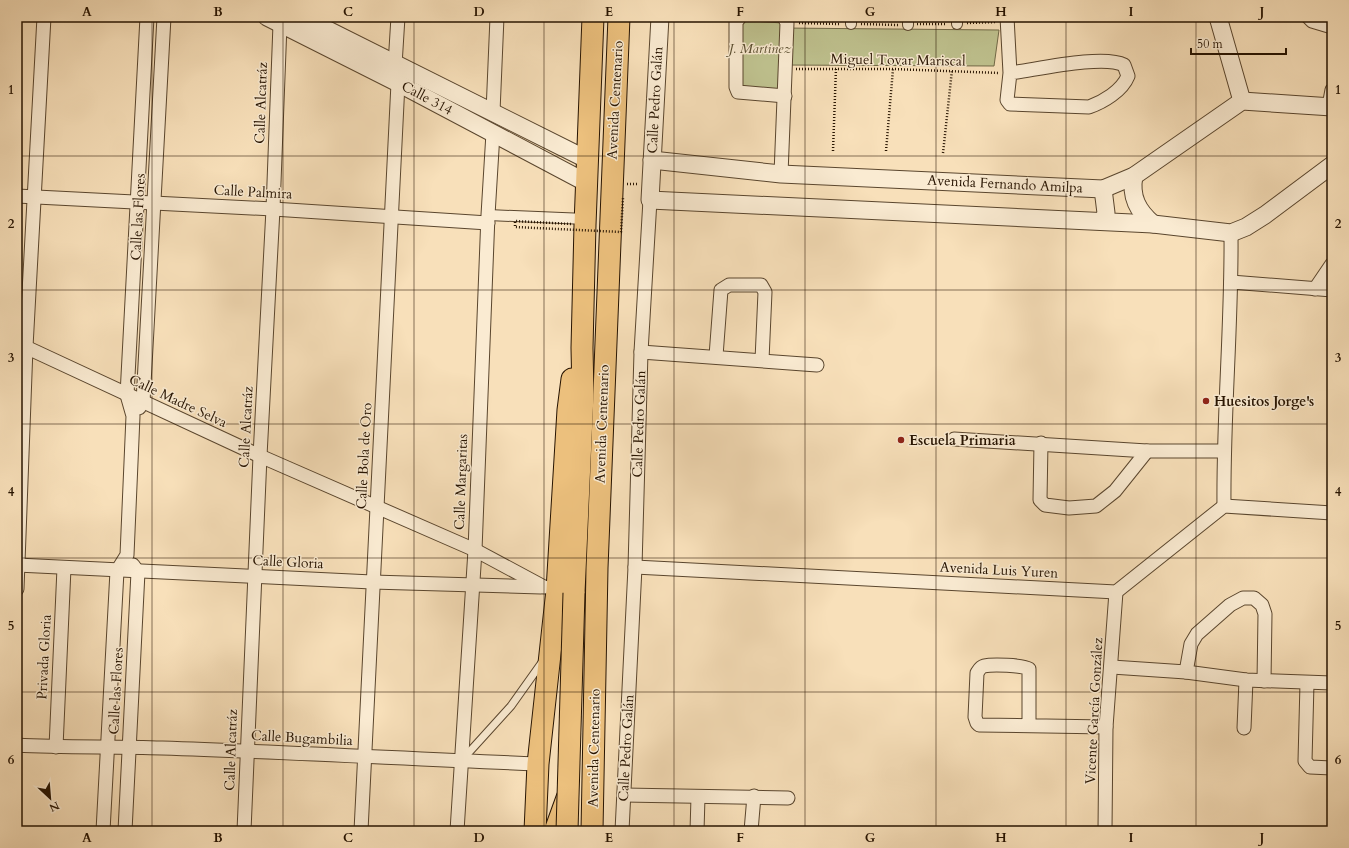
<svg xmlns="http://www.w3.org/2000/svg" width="1349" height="848" font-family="Cardo,serif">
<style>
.green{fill:#bfc28f;stroke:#726a48}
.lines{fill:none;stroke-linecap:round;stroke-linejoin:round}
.service-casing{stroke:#5a462e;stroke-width:9}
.pedestrian-casing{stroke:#5a462e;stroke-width:12}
.minor-casing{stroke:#5a462e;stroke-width:15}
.tertiary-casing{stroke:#5a462e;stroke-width:19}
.primary-casing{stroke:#261300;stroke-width:23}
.path{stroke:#261300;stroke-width:2.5;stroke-dasharray:1 2;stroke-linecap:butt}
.service{stroke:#faebd2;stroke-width:7}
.pedestrian{stroke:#faebd2;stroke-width:10}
.minor{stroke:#faebd2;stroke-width:13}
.tertiary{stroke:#faebd2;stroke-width:17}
.primary{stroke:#ecc07d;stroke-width:21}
.primary-bridge-casing{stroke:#261300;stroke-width:23;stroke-linecap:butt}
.path-bridge{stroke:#261300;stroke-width:2.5;stroke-dasharray:1 2;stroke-linecap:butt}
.primary-bridge{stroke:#ecc07d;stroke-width:21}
.grid{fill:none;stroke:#261300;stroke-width:1;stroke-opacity:0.55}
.poi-dot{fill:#8f2418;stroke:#faebd2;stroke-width:1.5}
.labels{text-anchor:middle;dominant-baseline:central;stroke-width:3;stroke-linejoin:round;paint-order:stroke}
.park-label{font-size:14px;font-style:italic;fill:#5c5032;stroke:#faebd2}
.street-label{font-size:14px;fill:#261300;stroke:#faebd2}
.poi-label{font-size:14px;font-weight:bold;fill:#261300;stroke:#faebd2;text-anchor:start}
.neatline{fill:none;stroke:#261300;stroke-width:1.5}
.grid-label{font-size:13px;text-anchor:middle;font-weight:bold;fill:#261300}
</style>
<rect width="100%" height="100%" fill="#f8e0ba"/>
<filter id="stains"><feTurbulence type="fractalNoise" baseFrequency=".005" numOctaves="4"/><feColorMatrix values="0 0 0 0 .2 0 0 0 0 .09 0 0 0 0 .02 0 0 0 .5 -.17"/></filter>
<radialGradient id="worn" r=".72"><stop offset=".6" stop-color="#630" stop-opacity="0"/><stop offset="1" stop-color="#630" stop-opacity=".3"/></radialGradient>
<!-- green -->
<polygon class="green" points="735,20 783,23 783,28 999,30 994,66 781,65 779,94 733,91"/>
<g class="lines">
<!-- service casing -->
<g class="service-casing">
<polyline id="service" points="462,760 511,706 543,661"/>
</g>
<!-- pedestrian casing -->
<g class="pedestrian-casing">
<g id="pedestrian">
<polyline points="957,17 957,24"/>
<polyline points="851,24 851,17"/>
<polyline points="908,25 908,17"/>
<polyline points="488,215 586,219"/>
</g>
</g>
<!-- minor casing -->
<g class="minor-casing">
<g id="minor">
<polyline points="740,17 736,22 736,87 738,92 785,96"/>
<path d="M1007,17L1010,73L1007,100L1010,104L1089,107C1103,102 1122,91 1128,76L1124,65C1103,54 1035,70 1010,73"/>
<polyline points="1308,17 1312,21 1332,27"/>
<polyline points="395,65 398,17"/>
<polyline points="1329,106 1332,90"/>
<polyline points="493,112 497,17"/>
<polyline points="781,174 787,23 784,17"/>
<polyline points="17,196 273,209 488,223"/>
<polyline points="1231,282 1332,290"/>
<polyline points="1315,289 1332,264"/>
<polyline points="17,343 260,456 475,550 544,587"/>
<polyline points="641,352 817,365"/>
<polyline points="716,356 721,290 729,285 761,285 765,292 762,360"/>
<polyline points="139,408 143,402 164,17"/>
<polyline points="954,439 1147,451 1223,451"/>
<polyline points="1041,443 1040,500 1045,505 1069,508 1096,506 1115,491 1147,451"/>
<path d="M1224,506C1223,415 1232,324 1231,233"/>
<polyline points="17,565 372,582 541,587"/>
<polyline points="635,567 1116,592 1224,506 1332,513"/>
<polyline points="17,589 26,347 44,17"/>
<polyline points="1112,667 1186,672 1246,680 1332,683"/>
<polyline points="1186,672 1191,644 1197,634 1230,605 1243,598 1254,598 1262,605 1265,614 1264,681"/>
<polyline points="1307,683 1305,761 1310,767 1332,768"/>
<path d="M1029,725V669C1023,665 992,664 984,666C980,667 979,670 977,673L975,717L977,723L979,725L1106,727"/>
<polyline points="1244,728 1246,680"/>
<path d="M17,745C65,748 114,746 162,748C287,752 412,759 538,764"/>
<polyline points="56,747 64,568"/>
<polyline points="624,795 788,798"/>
<polyline points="103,831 117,571 127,555 133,416 127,395 147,17"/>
<polyline points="125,831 138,572 133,565"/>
<polyline points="244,831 260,456 273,209 280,24"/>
<polyline points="361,831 398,83"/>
<polyline points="457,831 475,550 488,215 493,133"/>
<polyline points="622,831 635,567 641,352 650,200"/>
<polyline points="697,831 698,797"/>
<polyline points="751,831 754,796"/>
<polyline points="1105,831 1106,727 1116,592"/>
</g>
</g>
<!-- tertiary casing -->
<g class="tertiary-casing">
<g id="tertiary">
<polyline points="267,17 398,83 587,183"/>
<polyline points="302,17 588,160"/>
<polyline points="660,17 650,200 1153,224 1231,233 1246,227 1265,215 1332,165"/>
<polyline points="1218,17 1242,101"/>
<polyline points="652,160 781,174 1103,189 1134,176 1242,101 1332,107"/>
<path d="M1134,176C1130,197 1138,211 1153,224"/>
<polyline points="1103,189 1106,213 1103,221"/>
</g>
</g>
<!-- primary casing -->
<g class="primary-casing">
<g id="primary">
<polyline points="574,593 583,395 582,348 585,225 593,17"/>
<polyline points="535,831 538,764 557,590 568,410 572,379"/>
<polyline points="555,831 567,798"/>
<polyline points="592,831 597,568 619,17"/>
</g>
</g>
<!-- path -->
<g class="path">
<polyline points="799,23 840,24"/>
<polyline points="967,23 996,22"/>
<polyline points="861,24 898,25"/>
<polyline points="917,24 946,24"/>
<polyline points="796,69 893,69 999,73"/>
<polyline points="833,151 836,68"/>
<polyline points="886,151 893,69"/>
<polyline points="943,153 952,70"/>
<polyline points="627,184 638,184"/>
</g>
<!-- service -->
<use href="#service" class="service"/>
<!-- pedestrian -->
<use href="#pedestrian" class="pedestrian"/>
<!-- minor -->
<use href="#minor" class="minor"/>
<!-- tertiary -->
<use href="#tertiary" class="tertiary"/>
<!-- primary -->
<use href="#primary" class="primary"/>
<!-- primary-bridge casing -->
<g class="primary-bridge-casing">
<polyline id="primary-bridge" points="567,831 574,593"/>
</g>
<!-- path-bridge -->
<polyline class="path-bridge" points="571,224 515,221 515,227 621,232 623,198"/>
<!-- primary-bridge -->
<use href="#primary-bridge" class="primary-bridge"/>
</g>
<!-- grid -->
<path class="grid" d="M152,17V831M283,17V831M414,17V831M544,17V831M674,17V831M805,17V831M936,17V831M1066,17V831M1196,17V831M17,156H1332M17,290H1332M17,424H1332M17,558H1332M17,692H1332"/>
<!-- markers -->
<g class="poi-dot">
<circle cx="1206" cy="401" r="4"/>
<circle cx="901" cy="440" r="4"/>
</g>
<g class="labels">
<!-- park labels -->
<g class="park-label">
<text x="760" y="48">J. Martinez</text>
</g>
<!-- street labels -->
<g class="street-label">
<text transform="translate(898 60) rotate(1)">Miguel Tovar Mariscal</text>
<text transform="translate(427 98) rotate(28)">Calle 314</text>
<text transform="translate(615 100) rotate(-87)">Avenida Centenario</text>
<text transform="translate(655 100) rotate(-87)">Calle Pedro Galán</text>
<text transform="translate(261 103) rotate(-88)">Calle Alcatráz</text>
<text transform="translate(1005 184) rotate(3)">Avenida Fernando Amilpa</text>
<text transform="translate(253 192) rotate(3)">Calle Palmira</text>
<text transform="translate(138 217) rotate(-87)">Calle las Flores</text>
<text transform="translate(178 401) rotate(25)">Calle Madre Selva</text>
<text transform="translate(602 424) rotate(-88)">Avenida Centenario</text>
<text transform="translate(639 424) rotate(-88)">Calle Pedro Galán</text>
<text transform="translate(246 427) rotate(-87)">Calle Alcatráz</text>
<text transform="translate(364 456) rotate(-87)">Calle Bola de Oro</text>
<text transform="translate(461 482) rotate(-88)">Calle Margaritas</text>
<text transform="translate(288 562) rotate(3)">Calle Gloria</text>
<text transform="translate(999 570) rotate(3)">Avenida Luis Yuren</text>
<text transform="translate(44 657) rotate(-87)">Privada Gloria</text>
<text transform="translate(116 691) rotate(-87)">Calle las Flores</text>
<text transform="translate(1094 711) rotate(-87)">Vicente García González</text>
<text transform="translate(302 738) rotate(3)">Calle Bugambilia</text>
<text transform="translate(594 748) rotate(-89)">Avenida Centenario</text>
<text transform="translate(626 748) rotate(-87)">Calle Pedro Galán</text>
<text transform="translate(231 750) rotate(-88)">Calle Alcatráz</text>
</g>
<!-- poi labels -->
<g class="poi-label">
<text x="1214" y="401">Huesitos Jorge's</text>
<text x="909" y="440">Escuela Primaria</text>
</g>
</g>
<!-- margin -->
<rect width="1349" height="848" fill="none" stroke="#f8e0ba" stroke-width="44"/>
<!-- north arrow -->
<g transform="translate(50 798) rotate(154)" stroke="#faebd2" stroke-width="3" paint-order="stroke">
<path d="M0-3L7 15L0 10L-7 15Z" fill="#261300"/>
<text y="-6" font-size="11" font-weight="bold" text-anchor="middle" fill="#261300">N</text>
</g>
<!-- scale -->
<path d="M1191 48v6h95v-6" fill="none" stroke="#261300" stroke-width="2"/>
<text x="1197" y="48" font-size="12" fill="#261300" stroke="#faebd2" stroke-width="3" paint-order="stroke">50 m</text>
<rect x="22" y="22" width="1305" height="804" class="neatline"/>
<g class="grid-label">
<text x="87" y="16">A</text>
<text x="218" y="16">B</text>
<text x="348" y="16">C</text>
<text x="479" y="16">D</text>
<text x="609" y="16">E</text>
<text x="740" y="16">F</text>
<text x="870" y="16">G</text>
<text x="1001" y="16">H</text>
<text x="1131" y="16">I</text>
<text x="1262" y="16">J</text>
<text x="11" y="94">1</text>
<text x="1338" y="94">1</text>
<text x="11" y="228">2</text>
<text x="1338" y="228">2</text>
<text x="11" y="362">3</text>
<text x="1338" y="362">3</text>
<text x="11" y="496">4</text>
<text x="1338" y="496">4</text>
<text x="11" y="630">5</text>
<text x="1338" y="630">5</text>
<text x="11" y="764">6</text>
<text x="1338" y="764">6</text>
<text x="87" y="842">A</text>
<text x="218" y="842">B</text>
<text x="348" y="842">C</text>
<text x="479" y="842">D</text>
<text x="609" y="842">E</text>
<text x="740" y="842">F</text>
<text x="870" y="842">G</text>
<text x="1001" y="842">H</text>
<text x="1131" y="842">I</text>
<text x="1262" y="842">J</text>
</g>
<rect width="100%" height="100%" filter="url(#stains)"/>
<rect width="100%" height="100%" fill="url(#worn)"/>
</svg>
